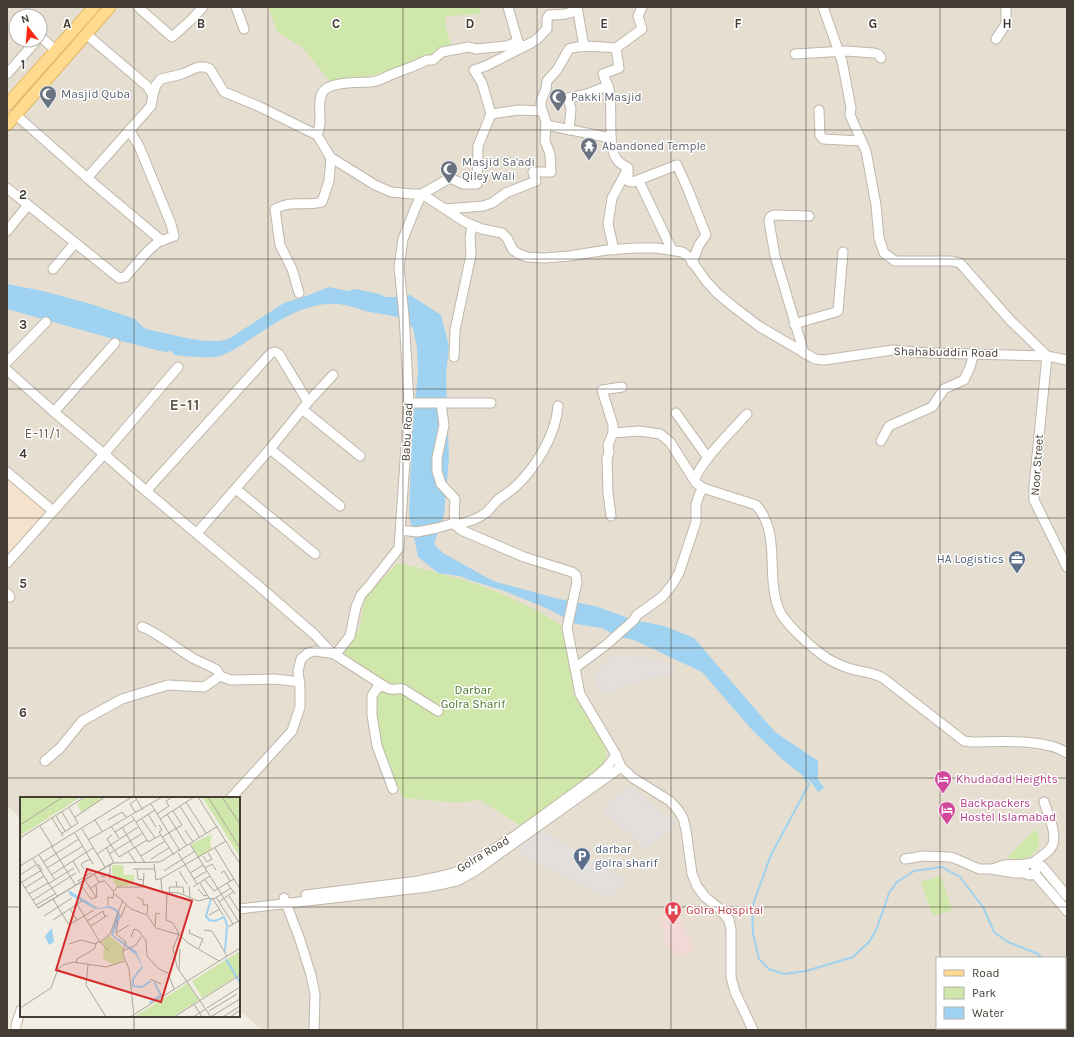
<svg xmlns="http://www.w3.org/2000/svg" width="1074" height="1037" font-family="Karla,sans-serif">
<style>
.residential{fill:#e6ded1;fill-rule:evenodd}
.commercial{fill:#f5e2cd}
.medical{fill:#f3d9d6}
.green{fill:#cfe7ab}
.parking{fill:#e2dfdc}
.water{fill:#9ed2f0}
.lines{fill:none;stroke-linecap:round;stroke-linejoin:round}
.stream{stroke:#9ed2f0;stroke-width:2}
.minor-casing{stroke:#c0b7a9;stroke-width:11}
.major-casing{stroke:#e4b65f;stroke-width:13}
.minor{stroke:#fff;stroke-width:9}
.major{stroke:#ffda8f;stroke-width:11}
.grid{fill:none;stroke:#443d33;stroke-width:1;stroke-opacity:0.55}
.labels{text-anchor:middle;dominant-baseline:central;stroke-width:3;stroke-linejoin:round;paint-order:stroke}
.worship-label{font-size:12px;fill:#5b616d;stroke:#fff;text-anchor:start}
.street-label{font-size:12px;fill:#443d33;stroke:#fff}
.service-label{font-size:12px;fill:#4e5e75;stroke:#fff;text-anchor:end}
.park-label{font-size:12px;fill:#487527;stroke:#fff}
.hotel-label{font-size:12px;fill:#b23c85;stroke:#fff;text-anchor:start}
.health-label{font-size:12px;fill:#be3a42;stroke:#fff;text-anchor:start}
.neighbourhood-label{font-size:13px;letter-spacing:1px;fill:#665a4b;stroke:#fff}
.district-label{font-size:16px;font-weight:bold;letter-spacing:1px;fill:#665a4b;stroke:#fff}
.inset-river{fill:none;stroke:#9ed2f0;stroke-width:2}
.inset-road{fill:none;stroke:#aca79d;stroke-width:1}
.view{fill:#d62828;fill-opacity:0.15;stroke:#d62828;stroke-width:2}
.inset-edge{fill:none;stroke:#443d33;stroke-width:2}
.grid-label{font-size:13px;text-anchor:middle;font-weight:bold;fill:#443d33;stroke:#fff;stroke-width:3;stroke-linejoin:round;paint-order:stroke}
</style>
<rect width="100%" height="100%" fill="#f2ede3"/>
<!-- residential -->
<path class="residential" d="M7,7H1067V987L1065,990V958H937V1028H1032L1030,1030H262L239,1010V798H21V818L7,806ZM16,16H40V40H16Z"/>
<!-- commercial -->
<polygon class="commercial" points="7,476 50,509 18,543 7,557"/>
<!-- medical -->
<polygon class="medical" points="676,908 695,950 675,958 672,950 669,949 663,936 666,934 658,916"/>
<!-- green -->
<g class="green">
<polygon points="268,7 479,7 481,14 446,16 445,25 452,47 386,73 348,79 332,84 302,47 277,32"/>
<path d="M397,563C430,571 468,579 499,593C521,602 544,614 564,627L574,695L607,750L604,764L584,785L542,809L524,828L480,800L454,803L451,802L403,798L376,736L373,692L374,673L341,653L359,629L365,598Z"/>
<path d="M1035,829C1037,832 1039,835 1039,838C1042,854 1021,865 1008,857Z"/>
<polygon points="941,876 952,910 933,916 921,882"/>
</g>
<!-- parking -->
<g class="parking">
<polygon points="615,654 646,657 674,666 675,673 632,683 604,694 593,676"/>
<polygon points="629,785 676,824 646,850 603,810"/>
<polygon points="542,830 627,880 608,899 533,861 517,850"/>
</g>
<!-- water -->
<path class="water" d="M7,284L43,291L91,304L135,319L144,328L150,330C172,334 211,347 230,338L284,303L312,294L328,287L348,291L355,289L380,294L385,297H399L410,295L441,315L449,346L446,374L449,457L444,515L434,544L443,553L493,581L555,598L595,606L634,620L664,626L694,638L775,732L818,761V779L824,788L818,792L812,783L782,759L753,731L702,672L634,640L616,636L602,628L576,624L546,608L497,588L465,577L438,573L418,557L409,514L412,434L418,373L417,348L413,328C409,325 405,321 401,319C390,314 377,314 365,311C356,308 348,305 338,304C304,302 279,321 252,338C242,345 231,352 220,356C209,359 185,356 174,355L172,351L165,352L117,340L7,309Z"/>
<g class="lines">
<!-- stream -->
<g class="stream">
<polyline points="464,577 498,588"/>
<polyline points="804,777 809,784 771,855 752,907 753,934 759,959 769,969 784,974 806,971 853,957 869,942 877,928 889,893 897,882 914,871 942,867 960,877 983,907 994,932 1008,942 1038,954 1042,958"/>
<polyline points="997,1030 999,1028"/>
</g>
<!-- minor casing -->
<g class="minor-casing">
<g id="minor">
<polyline points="138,7 172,37 191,20 203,7"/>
<polyline points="236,7 244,29"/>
<polyline points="508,7 518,42"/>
<polyline points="577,7 584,46"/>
<polyline points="823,7 842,61 851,108 850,115 866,151 876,205 879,238 884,253 895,261 952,261 960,263 1010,320 1047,356 1034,486 1034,500 1067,567"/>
<polyline points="86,34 147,86 153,95 151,106 87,178"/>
<polyline points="40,36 55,50"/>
<polyline points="996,39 1006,24 1006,7"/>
<polyline points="795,54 846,51 874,53 878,54 881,58"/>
<polyline points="7,74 37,40"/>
<path d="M608,86C615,105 605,147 618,161C621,164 625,166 628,168"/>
<path d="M153,95L156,85L161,79L182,74L198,67H205L210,69L224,92L229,94L258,106L317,135L331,158L329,181L322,202C304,207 293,199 275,209L280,245L292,269L299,293"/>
<polyline points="819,110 820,135 823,139 861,141"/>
<polyline points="491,114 519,110 542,111"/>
<polyline points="16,115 93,183 162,241"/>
<polyline points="546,125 611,138"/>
<polyline points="569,130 571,109 568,98 587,94 608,86 603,74 619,68 616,48"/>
<path d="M317,135C324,122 316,106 322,93C328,81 359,83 370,82C378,82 385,77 393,74C405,69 416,66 427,60H433L442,52L469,47L476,49L506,46L518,42L523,47L536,40L547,29V19L549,15C558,15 570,15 577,9"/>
<polyline points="330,157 375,185 391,192 412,194 422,194 450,178 463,184 477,184 478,146 491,114 482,83 474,70 486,66 531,43"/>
<polyline points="628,168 628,181 633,182 677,165 687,187 706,235 699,245 692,263"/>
<polyline points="639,181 672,250"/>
<polyline points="7,188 119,278 125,277 147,252 158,242 174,236 171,224 139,146 129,130"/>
<polyline points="422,194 465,222 482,229 502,233 507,238 513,250 519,254 527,257 544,258 569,256 607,250 636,248 656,248 682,252 689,257 706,281 718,294 735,308 760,327 815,359 824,360 893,350 928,353 1047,356 1067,360"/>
<path d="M446,209L483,206L492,203L506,193L536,181L533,172H551L550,154L545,141L546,122L541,107V101L546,89L547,81L557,70L569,49C582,44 602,47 616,48L642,29L638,16L642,7"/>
<polyline points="7,231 28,205"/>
<polyline points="614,250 608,224 612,198 627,170"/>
<polyline points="53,269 75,243"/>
<polyline points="794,324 836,312 838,311 843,252"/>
<polyline points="804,353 775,256 769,221 770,217 774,215 809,216"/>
<polyline points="454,357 455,330 471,255 470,238 472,226"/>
<polyline points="7,362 46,322"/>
<path d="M7,370L54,412L104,454L146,491L260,587L314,634L331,652L387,688C393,691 397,688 403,689L438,711"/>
<path d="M409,403H441L444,425L437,458V471L441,484L455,499C455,509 451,524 461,530L524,557L572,572L576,575L577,582L567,628L575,668"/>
<polyline points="441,403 491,403"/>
<polyline points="302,409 360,456"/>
<polyline points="54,412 115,343"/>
<polyline points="676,413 708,458"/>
<polyline points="613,433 613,425 602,390 622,387"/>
<polyline points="881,441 889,426 932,407 944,389 964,380 970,367 974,353"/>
<polyline points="270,449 340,506"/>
<polyline points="7,472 53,511"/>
<path d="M695,481C696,466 736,426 747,414"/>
<polyline points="703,488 699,495 696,505 696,522 679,573 672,585 662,597 637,615 634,620 606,645 575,668 580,694 616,755 621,767 633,778 670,801 678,810 683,818 686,830 692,874 697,886 705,897 719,908 729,920 731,930 731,977 735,992 753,1030"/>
<polyline points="236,489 315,554"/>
<polyline points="146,491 271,353 275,352 279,354 308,402"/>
<path d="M611,516L608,493L607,459L609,452L608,445L613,433L639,431L660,434L670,442L691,475L696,483L703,488L756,505C781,533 766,574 778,607C782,621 809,645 821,654C829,660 839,665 848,668C860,672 872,672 883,678L964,741L972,742C998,742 1045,738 1067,753"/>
<path d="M455,525C466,523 478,519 487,512C491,508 494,503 499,499C504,495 509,492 514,488C535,469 556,435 558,406"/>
<polyline points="401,530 417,532 437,528 455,523"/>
<polyline points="197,533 270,449 308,402 333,375"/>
<polyline points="7,563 104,454 178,367"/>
<polyline points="7,593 10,597"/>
<path d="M142,627C150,628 181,651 191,657C199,662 209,665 217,670L220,676L231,680L275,679L300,682"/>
<polyline points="384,686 377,688 372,696 372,715 377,746 393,789"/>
<polyline points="45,761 60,748 82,721 122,699 168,685 204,687 220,676"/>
<polyline points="231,798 292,731 300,707 300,688 298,671 301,659 308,653 315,651 336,654 350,636 356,607 361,595 369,586 399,548 409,403 404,316 399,267 403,239 417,204 422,194"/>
<polyline points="905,859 923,856 949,857 954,858 979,869 990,869 1015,873 1026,873"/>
<circle cx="1030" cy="869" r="6"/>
<path d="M1033,863C1038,858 1045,855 1050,849C1060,839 1048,814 1044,802"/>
<polyline points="1036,866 1042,866 1067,896"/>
<polyline points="993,869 1004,865 1027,864"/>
<polyline points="1034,873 1067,911"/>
<polyline points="306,895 418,881 437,877 456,872 477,860 519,833 596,777 607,767 616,755"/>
<polyline points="284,898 299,937 311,975 315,995 314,1030"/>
<polyline points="239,909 428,887 457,881 475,871 621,767"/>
<polyline points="16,1030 16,1025 21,1010"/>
</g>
</g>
<!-- major casing -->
<g class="major-casing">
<g id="major">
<polyline points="7,105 94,7"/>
<polyline points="7,125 110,7"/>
<polyline points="1065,991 1067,989"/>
<polyline points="1065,1018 1067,1016"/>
<polyline points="1032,1030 1033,1028"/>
<polyline points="1055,1030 1057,1028"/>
</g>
</g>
<!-- minor -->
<use href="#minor" class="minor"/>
<!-- major -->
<use href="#major" class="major"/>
</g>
<!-- grid -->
<path class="grid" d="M134,7V798M268,7V1030M403,7V1030M537,7V1030M671,7V1030M806,7V1030M940,7V958M7,130H1067M7,259H1067M7,389H1067M7,518H1067M7,648H1067M7,778H1067M7,907H21M239,907H1067M134,1016V1030M940,1028V1030"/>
<!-- icons -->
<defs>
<g id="mosque-pin" transform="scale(0.9)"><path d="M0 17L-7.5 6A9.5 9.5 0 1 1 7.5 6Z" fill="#6b7280" stroke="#fff"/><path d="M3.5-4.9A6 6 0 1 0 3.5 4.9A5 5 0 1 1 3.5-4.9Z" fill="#fff"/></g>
<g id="temple-pin" transform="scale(0.9)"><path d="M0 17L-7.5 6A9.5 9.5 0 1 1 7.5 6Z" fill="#6b7280" stroke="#fff"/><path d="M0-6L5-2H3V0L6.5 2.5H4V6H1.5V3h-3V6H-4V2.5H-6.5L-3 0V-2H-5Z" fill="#fff"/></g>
<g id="office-pin" transform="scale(0.9)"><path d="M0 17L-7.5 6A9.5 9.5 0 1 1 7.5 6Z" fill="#5c6f8a" stroke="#fff"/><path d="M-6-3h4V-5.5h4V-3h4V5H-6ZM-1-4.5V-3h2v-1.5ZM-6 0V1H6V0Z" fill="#fff"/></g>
<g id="hotel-pin" transform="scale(0.9)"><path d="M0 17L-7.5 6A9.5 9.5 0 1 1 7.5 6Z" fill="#d1479c" stroke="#fff"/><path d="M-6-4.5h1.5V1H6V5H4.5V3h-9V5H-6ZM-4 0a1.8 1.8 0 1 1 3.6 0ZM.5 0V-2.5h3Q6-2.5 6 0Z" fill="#fff"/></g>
<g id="parking-pin" transform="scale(0.9)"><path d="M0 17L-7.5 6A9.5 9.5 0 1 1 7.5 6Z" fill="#5c6f8a" stroke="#fff"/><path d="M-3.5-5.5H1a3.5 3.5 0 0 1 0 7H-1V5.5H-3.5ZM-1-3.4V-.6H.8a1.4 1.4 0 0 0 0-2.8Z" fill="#fff"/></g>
<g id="hospital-pin" transform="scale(0.9)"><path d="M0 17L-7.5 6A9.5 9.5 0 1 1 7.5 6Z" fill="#e0444e" stroke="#fff"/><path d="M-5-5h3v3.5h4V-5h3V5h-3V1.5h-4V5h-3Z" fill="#fff"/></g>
</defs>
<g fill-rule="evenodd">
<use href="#mosque-pin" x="48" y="94"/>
<use href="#mosque-pin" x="558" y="97"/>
<use href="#temple-pin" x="589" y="146"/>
<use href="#mosque-pin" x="449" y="169"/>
<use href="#office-pin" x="1017" y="559"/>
<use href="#hotel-pin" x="943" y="779"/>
<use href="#hotel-pin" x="947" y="810"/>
<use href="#parking-pin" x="582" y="856"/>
<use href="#hospital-pin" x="673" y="910"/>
</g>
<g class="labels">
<!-- worship labels -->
<g class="worship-label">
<text x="61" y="94">Masjid Quba</text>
<text x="571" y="97">Pakki Masjid</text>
<text x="602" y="146">Abandoned Temple</text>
<text x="462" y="162">Masjid Sa'adi<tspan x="462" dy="14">Qiley Wali</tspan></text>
</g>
<!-- street labels -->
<g class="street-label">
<text transform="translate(946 352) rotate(1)">Shahabuddin Road</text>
<text transform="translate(407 432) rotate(-87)">Babu Road</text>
<text transform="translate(1037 465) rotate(-86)">Noor Street</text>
<text transform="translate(483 854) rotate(-31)">Golra Road</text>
</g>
<!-- service labels -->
<g class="service-label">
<text x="1004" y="559">HA Logistics</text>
<text x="595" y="849" text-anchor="start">darbar<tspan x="595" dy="14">golra sharif</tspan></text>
</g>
<!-- park labels -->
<g class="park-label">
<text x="473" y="690">Darbar<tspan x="473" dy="14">Golra Sharif</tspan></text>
</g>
<!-- hotel labels -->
<g class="hotel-label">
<text x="956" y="779">Khudadad Heights</text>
<text x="960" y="803">Backpackers<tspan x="960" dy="14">Hostel Islamabad</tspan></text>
</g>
<!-- health labels -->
<g class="health-label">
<text x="686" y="910">Golra Hospital</text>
</g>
<!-- neighbourhood labels -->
<g class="neighbourhood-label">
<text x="43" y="433">E-11/1</text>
</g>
<!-- district labels -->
<g class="district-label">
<text x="185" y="404">E-11</text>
</g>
</g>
<!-- overview -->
<g transform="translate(20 797)">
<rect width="220" height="220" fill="#f2ede3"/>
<path d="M0,0H61L0,39ZM67,0H84L62,16L57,7ZM182,0H220V60L205,36ZM192,37L190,47L192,52L179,60L171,47ZM92,68H103L104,78H114V87L97,90L93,83ZM89,138L103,150L104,163L94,168L83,161L84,148L81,145ZM220,154V177L182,201L172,184ZM168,186L179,203L152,220H114Z" fill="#cfe7ab"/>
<path d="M50,94L78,111L90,109L98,113L101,119L93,138L116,154L124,173L116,158L91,138L97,115L89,111L75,112L50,98L48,95ZM32,131L34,145L29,148L25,139Z" fill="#9ed2f0"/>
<path class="inset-river" d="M191,102L186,119L189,123L195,124L204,120L207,128L205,154M206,162L220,186M122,170L113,182V189L122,190L131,184M129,206L141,198L134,185"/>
<path class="inset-road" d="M115,0L123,13M178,0L220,67M188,0L220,51M202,0L220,27M166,5L186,36M131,7L160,54M160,9L180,41M42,15L51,30M116,16L110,7L117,2M128,17L136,30M137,17L149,9L146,4L151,1M147,17L167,49M36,19L45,34M112,19L116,25L135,13M55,20L85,0M32,21L43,39M122,22L135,41M140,22L174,0M75,23L82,34M88,23L102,15L106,20M116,25L128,45L141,38M0,28L43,0M139,28L142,33L139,35L154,58M20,29L33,50M91,29L99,41M102,30L114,50M62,32L85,70M165,33L173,45M95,35L114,23M55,36L73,67M41,37L58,26L49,11M92,38L87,42L99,60L127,43M142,40L162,28L153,14M0,41L65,0M68,43L142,0M170,47L220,127M32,50L56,89M86,50L94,66M115,50L125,66M195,51L220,92M108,54L116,66M158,56L177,87M77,57L118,30M89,57L123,36M19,58L35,83M121,59L145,44M183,59L187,65L192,62L188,56M13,62L37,99M131,62L149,51M53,64L60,76M23,65L59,42M93,66L18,111L89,68L93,66H94L140,65L198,29M134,67L136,83L142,81L206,44M90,68V82M0,69L112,0M27,71L63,49M185,71L192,67L196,73M64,72L61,67L70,62M113,72H134M117,72L118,82L123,83M144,74L175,54M159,74L167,87M79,75L83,80L90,76M170,76L183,68M201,76L204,74L210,84M0,78L16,68M31,78L73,51M141,82L142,95L159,96L178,104L189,101M174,82L187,74M0,83L18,111M65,83L76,100M185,83L194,94L214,82M2,85L22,73L18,67M59,85L58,84L70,76L71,78M79,85L85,84L94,95L93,101L88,100V109M180,86L189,101M207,86L215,97M28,87L54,71M60,87L71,102L77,100L76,88M169,89L170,101M157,90H163L164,97M173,90L190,79M5,91L24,79M70,92L79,85L75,78M178,92L184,99L187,98M94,94L97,90H123L124,76M147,96L146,123L153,126L159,137L153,151L157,170L191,220M150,96L149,90H157L156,84M9,97L28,86M95,97L111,112L127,118M209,99L220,116M117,100L123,103V108H128L127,117M196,100L213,127M189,101L194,102L211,91M33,102L49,128L74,113M193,102L203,118M13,103L56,76M199,105L213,95M57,107L80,145L89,154M16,108L35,97M50,112L57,123M127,118L136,131L160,138L168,146L199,164M189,118L200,112M24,119L52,101M101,120L106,108M33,123L62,104M95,123L98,124L96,137L106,145L103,154M67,124L83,114L85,120M71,129L88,118M135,129L136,116L140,117M208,130L220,123M170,132L169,136L183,142L179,151M184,133L192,134L207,159M96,136L109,128M111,140L114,132L119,134L126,144L127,159L139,172L148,176L154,192M49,147L61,143L76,147M56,166L57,162L74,152L77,145H80L90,137L103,103M68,168L66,188L86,220M159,173L160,152M130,182L141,187M174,207L182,220M0,211L31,191L38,172L43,168L53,165L86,170L105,164M187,211L220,190M189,214L217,197M114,219L109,172L103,157V154L116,148L121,140M192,219L220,202M110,220L220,151M154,220L220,178M173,220L186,212M203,220L220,209M210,220L220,213"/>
<path class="view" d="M67,72L172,104L141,205L36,173Z"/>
<rect width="220" height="220" class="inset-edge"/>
</g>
<g class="grid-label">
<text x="67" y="28">A</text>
<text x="201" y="28">B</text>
<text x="336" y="28">C</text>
<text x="470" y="28">D</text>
<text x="604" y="28">E</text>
<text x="738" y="28">F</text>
<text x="873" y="28">G</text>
<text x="1007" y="28">H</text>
<text x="23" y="69">1</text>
<text x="23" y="199">2</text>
<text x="23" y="329">3</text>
<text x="23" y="458">4</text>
<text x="23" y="588">5</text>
<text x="23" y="717">6</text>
</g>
<!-- border -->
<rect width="1074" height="1037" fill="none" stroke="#443d33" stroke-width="16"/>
<!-- legend -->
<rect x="936" y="957" width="130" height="72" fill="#ffffff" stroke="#b4b1ad"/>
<rect x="944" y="970" width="20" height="6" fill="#ffda8f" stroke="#b4b1ad"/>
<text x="972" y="977" font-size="12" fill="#443d33">Road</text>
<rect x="944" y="987" width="20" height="12" fill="#cfe7ab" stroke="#b4b1ad"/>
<text x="972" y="997" font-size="12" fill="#443d33">Park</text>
<rect x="944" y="1007" width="20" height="12" fill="#9ed2f0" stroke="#b4b1ad"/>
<text x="972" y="1017" font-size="12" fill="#443d33">Water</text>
<!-- north arrow -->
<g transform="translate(28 28) rotate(343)"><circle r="19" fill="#ffffff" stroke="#b4b1ad"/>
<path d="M0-3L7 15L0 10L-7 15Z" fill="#fb2911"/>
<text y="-6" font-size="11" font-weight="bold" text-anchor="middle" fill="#443d33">N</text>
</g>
</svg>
